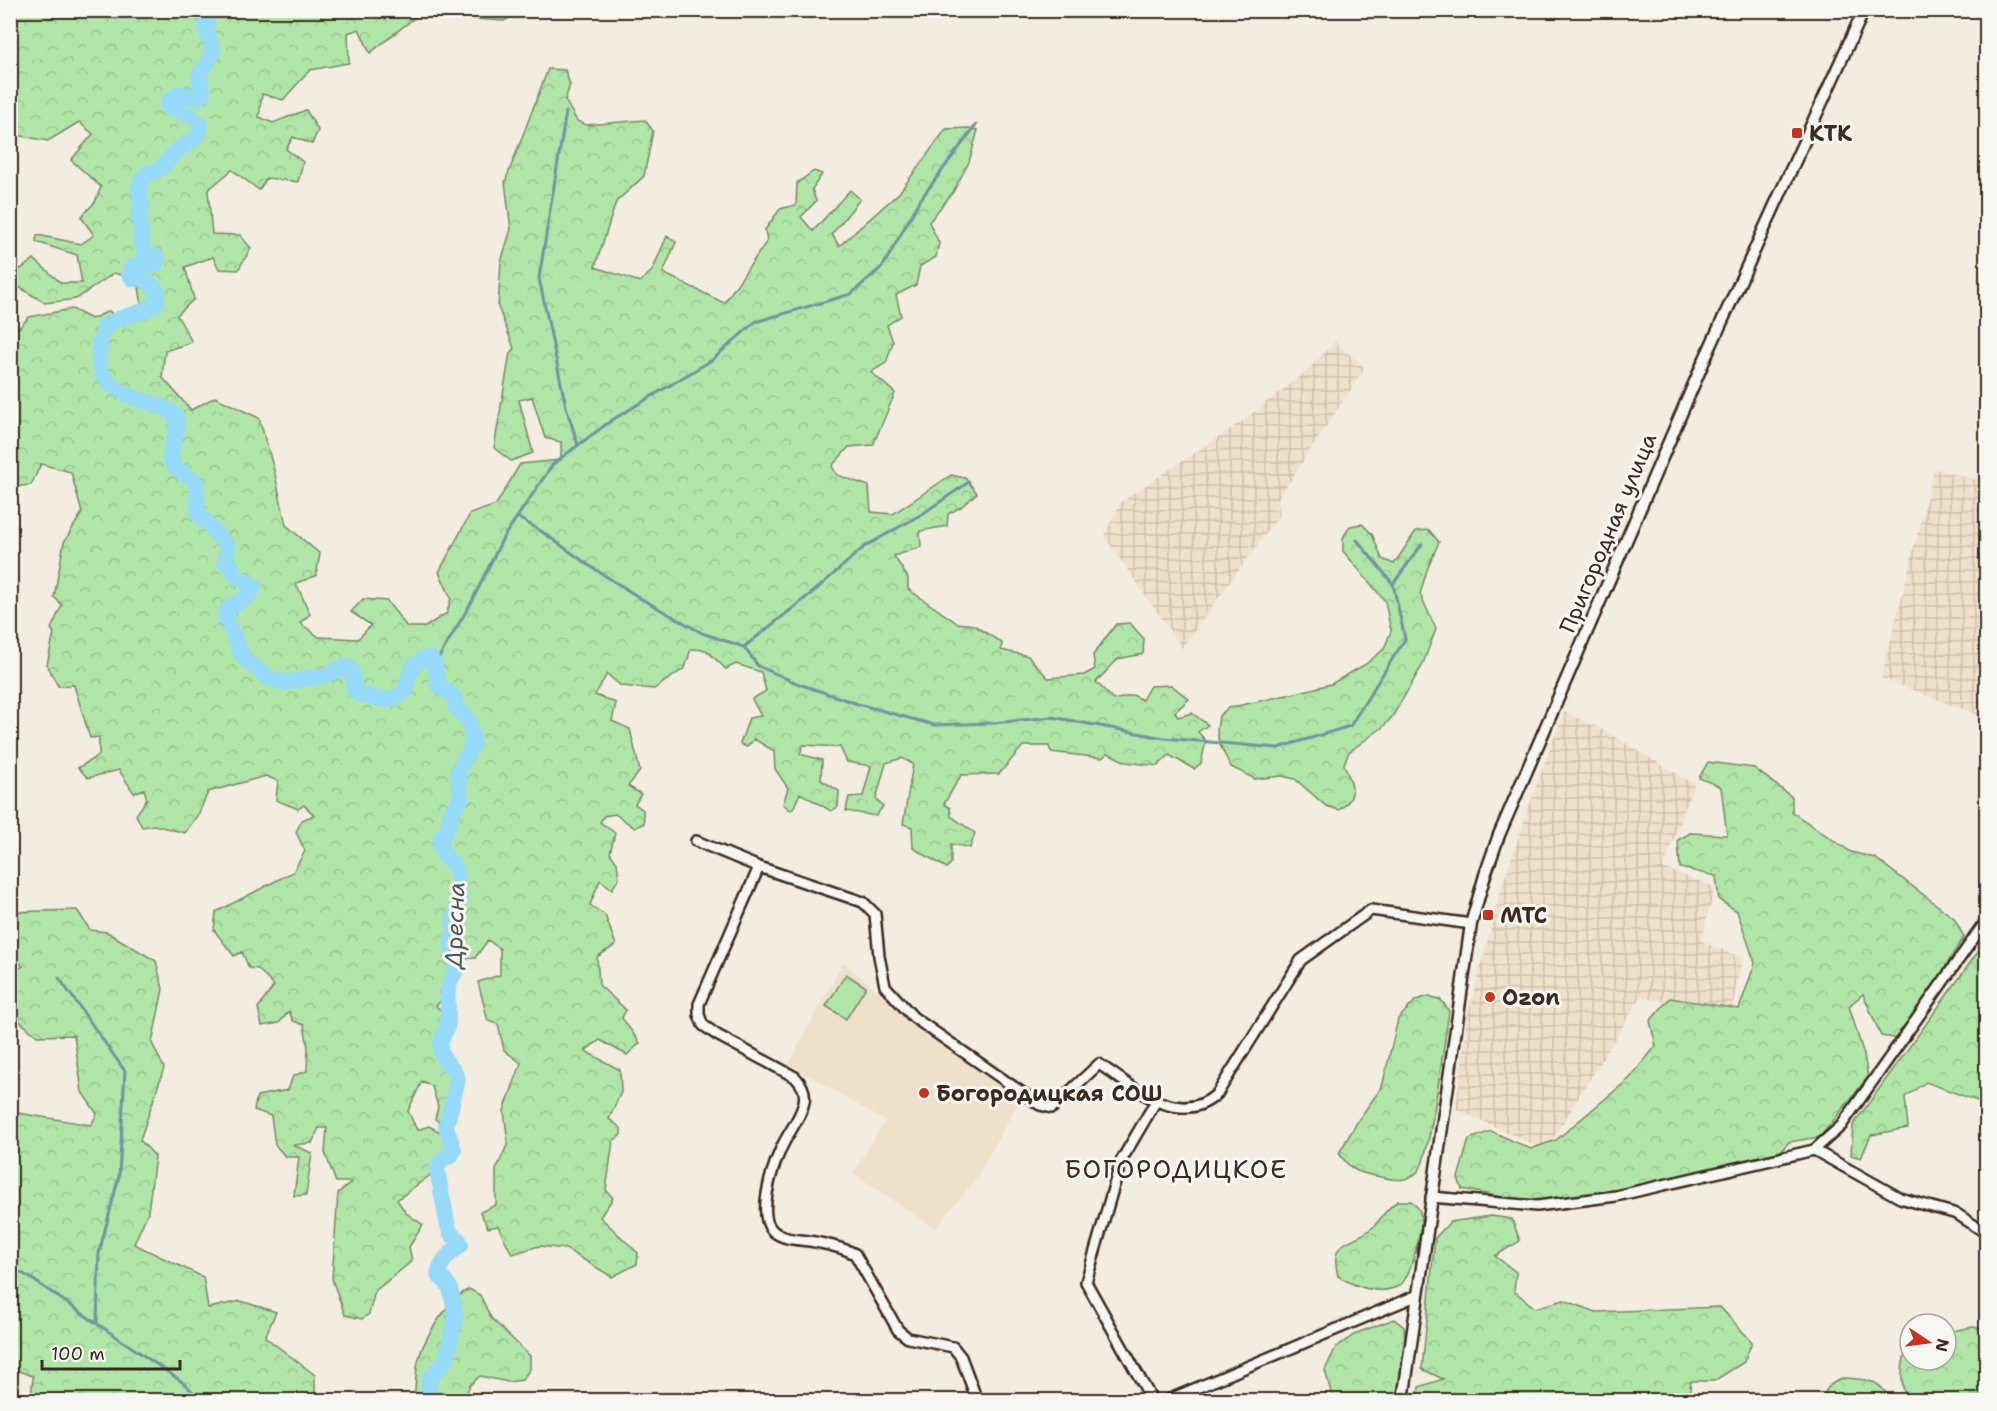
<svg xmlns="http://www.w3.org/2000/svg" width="1997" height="1411" font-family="'Shantell Sans',sans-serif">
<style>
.built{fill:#efe0ca}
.industrial{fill:url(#industrial-grid)}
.green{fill:#b0e5a8;stroke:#768863;stroke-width:1.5}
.forest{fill:url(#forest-crowns);stroke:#768863;stroke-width:1.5}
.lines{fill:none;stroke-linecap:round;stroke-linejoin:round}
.stream{stroke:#7293a1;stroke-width:3}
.river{stroke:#96d9f8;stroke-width:16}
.minor-casing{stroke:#3b2a1e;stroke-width:14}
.tertiary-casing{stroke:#3b2a1e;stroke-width:15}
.minor{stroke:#f6f6f2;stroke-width:9}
.tertiary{stroke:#f6f6f2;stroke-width:10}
.poi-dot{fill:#c8321e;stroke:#f6f6f2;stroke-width:2}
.labels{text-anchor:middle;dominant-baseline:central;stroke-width:6;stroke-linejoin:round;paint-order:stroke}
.poi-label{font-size:22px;font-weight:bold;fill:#3b2a1e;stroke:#f6f6f2;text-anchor:start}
.street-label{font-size:22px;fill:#3b2a1e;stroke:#f6f6f2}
.water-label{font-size:24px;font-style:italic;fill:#525654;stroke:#f6f6f2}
.quarter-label{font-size:26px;letter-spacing:1.5px;fill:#3b2a1e;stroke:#f6f6f2}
</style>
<defs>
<pattern id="industrial-grid" width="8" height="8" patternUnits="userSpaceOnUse" patternTransform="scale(1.5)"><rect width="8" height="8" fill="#efe0ca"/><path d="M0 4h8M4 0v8" fill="none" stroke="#cec0ad"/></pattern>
<pattern id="forest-crowns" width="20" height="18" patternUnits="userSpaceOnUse" patternTransform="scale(1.5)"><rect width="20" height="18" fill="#b0e5a8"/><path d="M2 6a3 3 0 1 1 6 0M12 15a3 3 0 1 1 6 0" fill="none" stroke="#98c590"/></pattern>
</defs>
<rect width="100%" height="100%" fill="#f3ece0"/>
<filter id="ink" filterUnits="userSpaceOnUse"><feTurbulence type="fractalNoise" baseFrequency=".0167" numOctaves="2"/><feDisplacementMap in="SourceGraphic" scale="12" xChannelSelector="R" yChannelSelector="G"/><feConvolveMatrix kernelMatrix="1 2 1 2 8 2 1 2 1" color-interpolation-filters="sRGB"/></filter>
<g filter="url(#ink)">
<!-- built -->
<polygon class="built" points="843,962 910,1018 1020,1100 975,1180 935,1229 853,1173 885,1121 789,1064"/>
<!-- industrial -->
<g class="industrial">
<polygon points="1335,342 1365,368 1277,500 1280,514 1182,648 1104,536 1121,502 1241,422 1307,371"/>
<polygon points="1934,469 1986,482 1986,718 1881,678"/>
<polygon points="1564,712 1605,731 1694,784 1663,868 1715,887 1701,941 1742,958 1731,1014 1641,997 1546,1150 1456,1109 1467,1018 1501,890 1534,791"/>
</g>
<!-- green -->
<polygon class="green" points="846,974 866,987 846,1019 826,1006"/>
<!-- forest -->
<g class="forest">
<polygon points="11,10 516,11 516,14 504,21 418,15 370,53 359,29 348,33 349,63 310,70 283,100 262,94 259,117 273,123 306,110 318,130 312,144 293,137 286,149 303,162 298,182 267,178 259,190 232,170 208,190 212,234 240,235 251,248 238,270 219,269 213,257 185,267 194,299 177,315 192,342 165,351 162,377 191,410 215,397 259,418 274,470 286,525 320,554 316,576 296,583 310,614 300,623 319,637 358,639 371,625 351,612 363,599 387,601 407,627 425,627 447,613 451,598 439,572 470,514 496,505 520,464 561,460 561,442 545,438 532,397 519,400 533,453 511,461 494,448 510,353 514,348 498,307 501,262 511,229 505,182 548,69 565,70 570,85 565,100 577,121 586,125 645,120 653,131 644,176 616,202 595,267 640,282 652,271 667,236 676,242 663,273 724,303 767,241 765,230 780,209 796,205 797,183 814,171 822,174 812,189 816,201 801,217 813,231 850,190 860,199 832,234 839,246 899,193 946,129 968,128 978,130 969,162 953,192 929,222 939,243 936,257 920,266 916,285 896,295 901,316 887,325 893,342 886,363 871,372 895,393 873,445 849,447 832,466 837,475 869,486 871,512 893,514 951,475 965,478 977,493 961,507 948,514 947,526 920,531 921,547 894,556 908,578 908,589 957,623 974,625 1002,643 1001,650 1028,656 1048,678 1084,675 1095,669 1093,655 1116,624 1130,623 1144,639 1143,654 1118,659 1096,682 1114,700 1133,695 1142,700 1150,686 1171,685 1189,699 1175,712 1178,717 1192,713 1208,725 1198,732 1206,741 1201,763 1194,769 1169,755 1158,766 1126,762 1108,753 1102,758 1051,752 1049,746 1023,746 999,774 961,775 944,804 950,808 951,816 975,833 970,848 951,844 951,863 947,868 913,848 912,827 903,824 913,764 902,758 886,763 876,799 883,806 876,816 846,811 849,797 863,796 871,766 847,762 840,747 803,745 800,754 822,760 821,780 839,791 838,807 831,811 800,793 793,809 790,810 783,804 788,788 775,769 774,751 754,739 747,747 740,744 749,718 761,716 752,699 766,691 761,672 736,664 726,669 706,650 691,649 685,668 654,689 621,686 607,674 595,695 616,703 612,721 630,729 640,771 628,786 641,794 635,804 643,810 644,823 635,828 615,814 604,816 600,822 615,833 610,853 617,863 619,878 612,889 600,880 590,905 605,915 616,945 597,957 599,985 626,1010 622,1018 640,1043 627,1055 600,1040 585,1051 620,1070 621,1092 609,1119 621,1128 621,1135 613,1141 606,1190 613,1198 600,1217 638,1253 637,1264 612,1277 566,1249 539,1246 512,1254 498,1226 488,1228 480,1212 496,1205 496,1170 508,1143 504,1111 521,1063 504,1050 498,1024 488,1021 478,982 500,975 500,949 488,940 475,958 460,959 456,983 436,1006 447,1016 435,1038 454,1072 453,1093 446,1097 452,1118 444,1125 435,1119 438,1107 432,1086 422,1081 408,1111 417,1130 429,1126 446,1135 451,1153 429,1176 397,1200 406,1213 423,1225 409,1247 412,1261 375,1291 369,1314 362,1319 345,1315 332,1279 338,1193 352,1182 336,1182 325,1153 327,1128 319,1128 312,1143 293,1145 312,1153 306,1195 294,1196 299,1157 286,1157 275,1145 271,1116 254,1110 257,1096 288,1090 293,1076 307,1071 308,1047 304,1025 293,1021 289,1011 279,1023 262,1026 258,1008 274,986 258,969 249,968 242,952 234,956 214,930 216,912 293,872 305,851 296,832 302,820 314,815 304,805 298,809 276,800 278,781 266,776 208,792 199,813 185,833 154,825 142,827 136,815 147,799 144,789 134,793 119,770 88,778 78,768 99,755 99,737 90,738 74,685 58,686 47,665 54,633 51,629 62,605 54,597 64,542 82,513 71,472 41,464 31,485 11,487 11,327 19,328 29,317 72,309 92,319 109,311 124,325 142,307 138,280 114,273 76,299 45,303 11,282 11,262 21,269 34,259 61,283 82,283 77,255 36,242 37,235 81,244 94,235 81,217 95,202 101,187 71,160 93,134 79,122 48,141 11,134"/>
<path d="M1362,524L1372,534L1382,559L1394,564L1416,531L1429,530L1439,542L1427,570L1420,594L1436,629L1422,666L1392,717L1383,727L1349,752L1344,764C1352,785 1360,795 1339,810L1326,806L1295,779L1282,776L1255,779L1231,767L1219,743L1217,730L1219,716L1228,708L1292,694L1331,684L1366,664L1384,649L1391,631L1385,601L1343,551V538L1350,526Z"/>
<polygon points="1708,762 1754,768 1792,797 1792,812 1851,852 1875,858 1954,918 1964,937 1900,1039 1881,1036 1863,994 1849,1006 1864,1055 1868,1077 1820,1137 1789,1142 1774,1158 1614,1190 1532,1203 1462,1189 1458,1178 1469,1139 1491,1131 1531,1149 1556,1140 1630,1078 1656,1046 1650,1021 1670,998 1739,1009 1755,963 1737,911 1719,900 1716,876 1680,868 1678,840 1690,833 1727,835 1721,787 1699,778"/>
<polygon points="77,910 90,930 107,932 156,961 163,989 152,1043 164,1068 140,1140 155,1156 148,1212 134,1244 203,1277 208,1308 241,1301 276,1312 265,1337 315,1375 315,1400 31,1400 33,1376 13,1369 11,1371 11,1112 91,1125 97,1114 82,1092 74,1035 37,1036 11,1014 11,974 23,966 11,958 11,912"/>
<polygon points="1986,950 1986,1097 1977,1101 1926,1082 1905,1097 1908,1128 1871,1135 1861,1158 1851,1155 1853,1125 1978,952"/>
<path d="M1429,996L1441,1000L1449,1011C1445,1037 1430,1157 1419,1170C1409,1183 1395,1180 1381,1177C1360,1173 1351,1172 1339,1153L1359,1119L1382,1087L1398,1019L1416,1000Z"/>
<path d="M1398,1201H1411C1414,1204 1419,1208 1420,1212C1425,1224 1410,1279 1400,1285C1381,1297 1354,1286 1338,1276C1328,1237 1353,1245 1372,1228C1382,1219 1384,1210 1398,1201Z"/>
<polygon points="1491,1216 1512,1219 1520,1241 1495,1256 1516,1272 1514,1291 1535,1308 1564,1300 1596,1312 1720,1307 1752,1342 1744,1362 1714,1381 1691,1381 1689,1396 1692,1400 1417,1400 1419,1387 1443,1379 1422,1369 1435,1238 1450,1222"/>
<path d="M469,1289L480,1295L491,1318L530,1356V1369L522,1380L508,1382L480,1376L470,1385L464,1400H414C416,1387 415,1371 419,1358C425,1336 449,1299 469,1289Z"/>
<path d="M1394,1319L1404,1327C1407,1351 1402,1378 1394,1400H1337L1332,1396L1325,1370L1336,1347L1357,1333Z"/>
<path d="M1973,1327L1986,1329V1400H1907C1899,1381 1901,1362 1909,1343L1910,1360H1946V1332Z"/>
<path d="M1845,1378C1867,1380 1879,1378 1890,1400H1823C1825,1387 1832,1382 1845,1378Z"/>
</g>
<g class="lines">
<!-- stream -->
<g class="stream">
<polyline points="566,112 539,278 566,407 578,445"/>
<polyline points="517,517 541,531 590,566 640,598 702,633 744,647 818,588 864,547 922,514 969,482"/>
<polyline points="1393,584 1422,544"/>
<polyline points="744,647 758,666 799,684 858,704 934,725 993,723 1052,717 1164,738 1278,748 1350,726 1405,639 1393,584 1357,540"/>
<polyline points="435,664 471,603 503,538 553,464 612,420 712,360 755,322 851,294 883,266 920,200 976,125"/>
<polyline points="59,978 125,1071 119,1176 99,1253 97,1323"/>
<polyline points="10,1267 29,1277 181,1381 202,1400"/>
</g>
<!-- river -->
<path class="river" d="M209,10L206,30L213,49L211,56L199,75L203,93L198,98L179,93L167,104L169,108C184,112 189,113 201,124C199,141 187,142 176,151C164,163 164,170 146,174L141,182L139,190L142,206L139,216L141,231V243L146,254L156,257L158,260L155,265L142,264L132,267L129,274L133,279C145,276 150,284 158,291L157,302C143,316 121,314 105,326C90,366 101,388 142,400C155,404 166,407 176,416L177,427L170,458L175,467L195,481L197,489L198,513L228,547L225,563L231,566L237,577L254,586C251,602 231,600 224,615L232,631L240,651L247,661L267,677L281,682H289L326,675L347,666L352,671L354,689L359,694L384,700L392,699L405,692C407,678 413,658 430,658L435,664L438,685C445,692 457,692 455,706L468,718L473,739L472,746L458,771L461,799L452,811L449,825L440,840C442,862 450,856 456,870C459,878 457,890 460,900L453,919L456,929C447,941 455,954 458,968C444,987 448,1000 448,1021C448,1030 440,1038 440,1048C441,1061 455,1067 458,1080L446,1126L454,1150L451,1156L442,1159L437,1169L447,1222L451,1234L459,1240L461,1245C449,1254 441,1260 438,1275L446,1282L450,1288L456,1316L446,1360L429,1379V1390L425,1400"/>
<!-- minor casing -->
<g class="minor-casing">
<g id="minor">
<path d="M696,841L759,867L863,902L875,914L879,956L885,986L913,1017L1040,1105L1052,1108L1099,1064C1132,1086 1179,1129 1217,1094L1301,960L1371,910L1471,924"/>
<path d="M759,867L699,1004V1015L703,1025L717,1035L795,1077C802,1084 806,1091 804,1102C801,1119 786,1135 780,1151C772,1169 757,1215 772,1230C783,1241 801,1239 815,1242C829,1245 842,1247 855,1254L898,1330L908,1338L953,1347L961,1357L977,1400"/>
<polyline points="1814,1150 1900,1198 1957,1214 1986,1233"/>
<polyline points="1431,1197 1537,1206 1616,1196 1814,1150 1841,1126 1986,921"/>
<polyline points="1152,1400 1086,1282 1121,1161 1156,1101"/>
<polyline points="1168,1400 1418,1295"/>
</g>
</g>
<!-- tertiary casing -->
<g class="tertiary-casing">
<polyline id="tertiary" points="1403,1400 1471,924 1485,875 1499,835 1703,363 1864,10"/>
</g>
<!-- minor -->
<use href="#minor" class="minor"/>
<!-- tertiary -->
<use href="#tertiary" class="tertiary"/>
</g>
</g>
<!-- markers -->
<g class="poi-dot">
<rect x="1791" y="127" width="12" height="12" rx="3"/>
<rect x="1482" y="909" width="12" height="12" rx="3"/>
<circle cx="1490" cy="997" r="6"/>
<circle cx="924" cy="1093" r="6"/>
</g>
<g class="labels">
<!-- poi labels -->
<g class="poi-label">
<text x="1809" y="133">КТК</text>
<text x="1500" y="915">МТС</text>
<text x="1502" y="997">Ozon</text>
<text x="936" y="1093">Богородицкая СОШ</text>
</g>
<!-- street labels -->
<g class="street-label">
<text transform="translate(1608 533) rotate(-67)">Пригородная улица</text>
</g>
<!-- water labels -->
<g class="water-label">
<text transform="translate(455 925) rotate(-88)">Дресна</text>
</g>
<!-- quarter labels -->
<g class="quarter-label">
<text x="1176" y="1168">БОГОРОДИЦКОЕ</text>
</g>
</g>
<!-- margin -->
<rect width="1997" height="1411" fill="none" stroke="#f6f6f2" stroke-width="36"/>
<rect x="18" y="18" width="1961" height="1375" fill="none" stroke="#3b2a1e" stroke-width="2" filter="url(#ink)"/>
<!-- north arrow -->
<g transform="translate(1928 1342) rotate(103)"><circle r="28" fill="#f6f6f2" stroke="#aba49d" stroke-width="1.5"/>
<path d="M0-4.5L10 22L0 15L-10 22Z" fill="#c8321e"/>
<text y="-9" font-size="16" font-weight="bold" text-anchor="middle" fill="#3b2a1e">N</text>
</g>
<!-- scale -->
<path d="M42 1360v9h138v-9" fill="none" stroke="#3b2a1e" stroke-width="3"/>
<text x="51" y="1360" font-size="18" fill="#3b2a1e" stroke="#f6f6f2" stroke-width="4.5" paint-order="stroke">100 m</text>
</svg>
